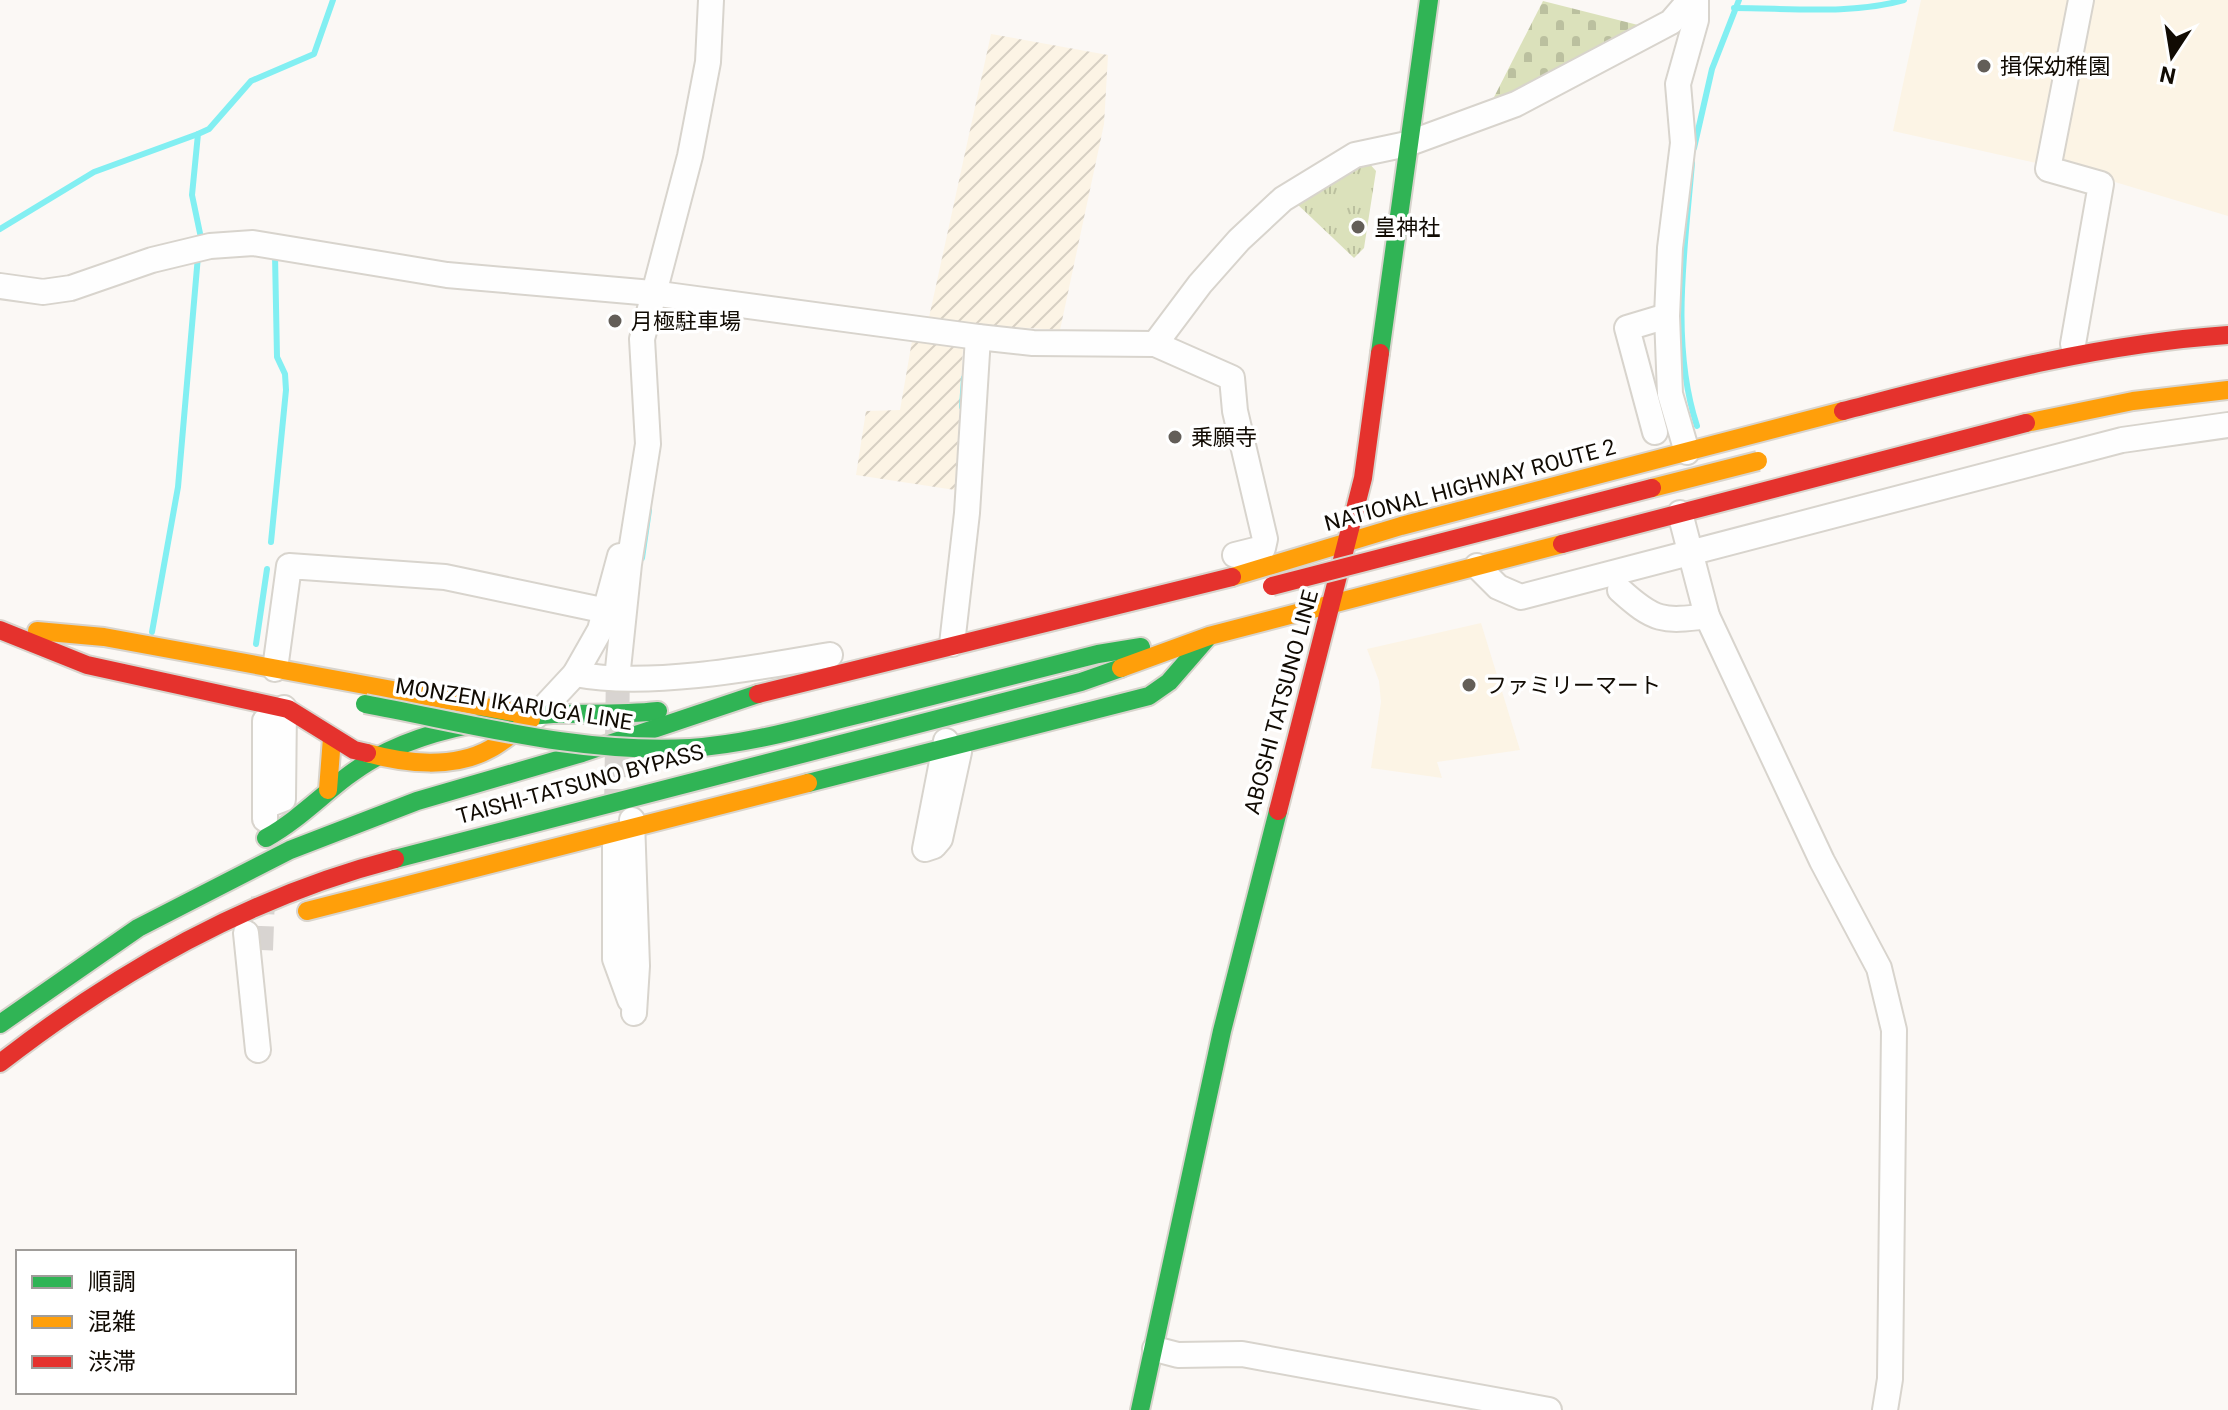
<svg xmlns="http://www.w3.org/2000/svg" width="2228" height="1410" font-family="Roboto,'Noto Sans JP',sans-serif">
<style>
.built{fill:#fcf4e5}
.industrial{fill:url(#industrial-furrows)}
.cemetery{fill:url(#cemetery-stones)}
.park{fill:url(#park-tufts)}
.lines{fill:none;stroke-linecap:round;stroke-linejoin:round}
.stream{stroke:#82eff2;stroke-width:6}
.street-tunnel{stroke:#d8d4d1;stroke-width:24;stroke-dasharray:24 12;stroke-linecap:butt}
.street-casing{stroke:#d8d4cd;stroke-width:28}
.fast-casing{stroke:#d8d4cd;stroke-width:22}
.slow-casing{stroke:#d8d4cd;stroke-width:22}
.jam-casing{stroke:#d8d4cd;stroke-width:22}
.street{stroke:#fefefe;stroke-width:24}
.fast{stroke:#30b455;stroke-width:18}
.slow{stroke:#ff9f0a;stroke-width:18}
.jam{stroke:#e5322d;stroke-width:18}
.fast-bridge-casing{stroke:#d8d4cd;stroke-width:22;stroke-linecap:butt}
.slow-bridge-casing{stroke:#d8d4cd;stroke-width:22;stroke-linecap:butt}
.jam-bridge-casing{stroke:#d8d4cd;stroke-width:22;stroke-linecap:butt}
.fast-bridge{stroke:#30b455;stroke-width:18}
.slow-bridge{stroke:#ff9f0a;stroke-width:18}
.jam-bridge{stroke:#e5322d;stroke-width:18}
.poi-dot{fill:#635e58;stroke:#fff;stroke-width:3}
.labels{text-anchor:middle;dominant-baseline:central;stroke-width:7;stroke-linejoin:round;paint-order:stroke}
.poi-label{font-size:22px;fill:#110b03;stroke:#fff;text-anchor:start}
.street-label{font-size:22px;fill:#110b03;stroke:#fff}
</style>
<defs>
<pattern id="industrial-furrows" width="10" height="10" patternUnits="userSpaceOnUse" patternTransform="scale(2)"><rect width="10" height="10" fill="#fcf4e5"/><path d="M-1 1l2-2M0 10L10 0M9 11l2-2" fill="none" stroke="#d7d0c3"/></pattern>
<pattern id="cemetery-stones" width="16" height="16" patternUnits="userSpaceOnUse" patternTransform="scale(2)"><rect width="16" height="16" fill="#dbe1bb"/><path d="M2 7V4a2 2 0 0 1 4 0v3zM10 15v-3a2 2 0 0 1 4 0v3z" fill="#bbc09f"/></pattern>
<pattern id="park-tufts" width="24" height="20" patternUnits="userSpaceOnUse" patternTransform="scale(2)"><rect width="24" height="20" fill="#dbe1bb"/><path d="M3 7l-1-3M5 7V3M7 7l1-3M15 17l-1-3M17 17v-4M19 17l1-3" fill="none" stroke="#bbc09f"/></pattern>
</defs>
<rect width="100%" height="100%" fill="#fbf8f5"/>
<!-- built -->
<g class="built">
<polygon points="1921,0 2075,0 2041,164 1893,131"/>
<polygon points="2090,0 2228,0 2228,216 2055,164"/>
<polygon points="1481,623 1520,750 1437,762 1442,778 1371,768 1381,702 1379,681 1367,649"/>
</g>
<!-- industrial -->
<g class="industrial">
<polygon points="991,34 1108,55 1104,124 1060,330 928,322"/>
<polygon points="912,341 963,348 955,490 856,475 866,411 900,410"/>
</g>
<!-- cemetery -->
<polygon class="cemetery" points="1543,1 1642,26 1490,105"/>
<!-- park -->
<polygon class="park" points="1368,162 1376,171 1364,248 1354,258 1295,202"/>
<g class="lines">
<!-- stream -->
<g class="stream">
<path d="M1734,8C1789,8 1851,15 1904,0"/>
<polyline points="1694,148 1712,69 1739,0"/>
<path d="M1692,163C1685,248 1670,344 1697,426"/>
<polyline points="0,229 94,172 198,134"/>
<polyline points="201,238 192,195 198,134 209,129 251,81 314,54 333,0"/>
<polyline points="962,407 964,378"/>
<polyline points="271,542 286,390 285,374 277,357 275,255"/>
<polyline points="642,558 649,510"/>
<polyline points="152,632 178,487 198,256"/>
<polyline points="256,644 267,569"/>
</g>
<!-- street-tunnel -->
<g class="street-tunnel">
<polyline points="616,813 618,669"/>
<polyline points="261,950 263,897"/>
</g>
<!-- street casing -->
<g class="street-casing">
<g id="street">
<polyline points="0,286 43,292 71,288 152,260 210,246 253,243 447,275 652,293 978,337 1033,343 1155,344 1200,284 1239,240 1283,199 1355,155 1407,144 1516,104 1671,22 1690,0"/>
<polyline points="1155,344 1232,378 1235,411 1265,539 1263,548 1235,555"/>
<polyline points="2073,344 2101,184 2048,169 2081,0"/>
<polyline points="1655,432 1627,328 1667,316"/>
<polyline points="1687,452 1670,394 1667,316 1670,248 1683,143 1678,84 1696,20 1696,0"/>
<polyline points="1680,513 1707,616 1822,861 1879,968 1894,1030 1890,1379 1885,1410"/>
<polyline points="1477,566 1498,587 1521,597 2122,440 2228,425"/>
<path d="M1620,590C1654,621 1663,622 1707,616"/>
<polyline points="952,644 967,513 978,337"/>
<polyline points="275,669 289,566 445,577 602,610"/>
<polyline points="618,669 629,564 648,444 642,339 690,156 708,62 711,0"/>
<path d="M575,674C648,688 756,668 830,655"/>
<polyline points="536,716 575,674 600,630 620,556"/>
<polyline points="946,741 925,849 934,846 940,839 959,752"/>
<polyline points="265,806 283,799 284,708"/>
<polyline points="265,819 265,721"/>
<polyline points="632,820 637,966 634,1013"/>
<polyline points="615,847 615,959 630,1000"/>
<polyline points="246,933 258,1050"/>
<polyline points="1155,1349 1178,1355 1242,1354 1549,1410"/>
</g>
</g>
<!-- fast casing -->
<g class="fast-casing">
<g id="fast">
<polyline points="1380,353 1429,0"/>
<polyline points="869,712 1098,654 1141,647"/>
<polyline points="808,783 1149,696 1169,682 1208,637"/>
<path d="M266,838C306,816 335,780 375,758C426,729 496,718 553,714C588,713 623,715 658,711"/>
<polyline points="395,859 1081,682 1121,668"/>
<polyline points="0,1024 138,928 290,850 417,801 582,753 758,694"/>
<polyline points="1140,1410 1222,1031 1278,811"/>
</g>
</g>
<!-- slow casing -->
<g class="slow-casing">
<g id="slow">
<polyline points="2026,423 2133,401 2228,390"/>
<polyline points="1232,577 1401,526 1843,411"/>
<polyline points="37,631 104,637 518,713"/>
<polyline points="1121,668 1209,636 1562,544"/>
<path d="M367,753C406,764 454,769 490,749C505,741 518,729 531,719"/>
<polyline points="328,790 332,738"/>
<polyline points="307,911 808,783"/>
</g>
</g>
<!-- jam casing -->
<g class="jam-casing">
<g id="jam">
<path d="M1843,411C1971,378 2096,344 2228,335"/>
<polyline points="1562,544 2026,423"/>
<polyline points="0,630 87,665 288,709 354,750 367,753"/>
<polyline points="758,694 1232,577"/>
<polyline points="1278,811 1363,478 1380,353"/>
<path d="M0,1063C119,971 248,897 395,859"/>
</g>
</g>
<!-- street -->
<use href="#street" class="street"/>
<!-- fast -->
<use href="#fast" class="fast"/>
<!-- slow -->
<use href="#slow" class="slow"/>
<!-- jam -->
<use href="#jam" class="jam"/>
<!-- fast-bridge casing -->
<g class="fast-bridge-casing">
<path id="fast-bridge" d="M365,704C472,724 580,754 690,748C751,744 810,726 869,712"/>
</g>
<!-- slow-bridge casing -->
<g class="slow-bridge-casing">
<polyline id="slow-bridge" points="1652,488 1758,461"/>
</g>
<!-- jam-bridge casing -->
<g class="jam-bridge-casing">
<polyline id="jam-bridge" points="1272,586 1652,488"/>
</g>
<!-- fast-bridge -->
<use href="#fast-bridge" class="fast-bridge"/>
<!-- slow-bridge -->
<use href="#slow-bridge" class="slow-bridge"/>
<!-- jam-bridge -->
<use href="#jam-bridge" class="jam-bridge"/>
</g>
<!-- markers -->
<g class="poi-dot">
<circle cx="1984" cy="66" r="8"/>
<circle cx="1358" cy="227" r="8"/>
<circle cx="615" cy="321" r="8"/>
<circle cx="1175" cy="437" r="8"/>
<circle cx="1469" cy="685" r="8"/>
</g>
<g class="labels">
<!-- poi labels -->
<g class="poi-label">
<text x="2000" y="66">揖保幼稚園</text>
<text x="1374" y="227">皇神社</text>
<text x="631" y="321">月極駐車場</text>
<text x="1191" y="437">乗願寺</text>
<text x="1485" y="685">ファミリーマート</text>
</g>
<!-- street labels -->
<g class="street-label">
<text transform="translate(1470 485) rotate(-15)">NATIONAL HIGHWAY ROUTE 2</text>
<text transform="translate(1281 702) rotate(-75)">ABOSHI TATSUNO LINE</text>
<text transform="translate(514 704) rotate(9)">MONZEN IKARUGA LINE</text>
<text transform="translate(580 784) rotate(-15)">TAISHI-TATSUNO BYPASS</text>
</g>
</g>
<!-- legend -->
<rect x="16" y="1250" width="280" height="144" fill="#ffffff" stroke="#a09d9a" stroke-width="2"/>
<rect x="32" y="1276" width="40" height="12" fill="#30b455" stroke="#a09d9a" stroke-width="2"/>
<text x="88" y="1290" font-size="24" fill="#110b03">順調</text>
<rect x="32" y="1316" width="40" height="12" fill="#ff9f0a" stroke="#a09d9a" stroke-width="2"/>
<text x="88" y="1330" font-size="24" fill="#110b03">混雑</text>
<rect x="32" y="1356" width="40" height="12" fill="#e5322d" stroke="#a09d9a" stroke-width="2"/>
<text x="88" y="1370" font-size="24" fill="#110b03">渋滞</text>
<!-- north arrow -->
<g transform="translate(2172 56) rotate(192)" stroke="#ffffff" stroke-width="6" paint-order="stroke">
<path d="M0-6L14 30L0 20L-14 30Z" fill="#110b03"/>
<text y="-12" font-size="22" font-weight="bold" text-anchor="middle" fill="#110b03">N</text>
</g>
</svg>
